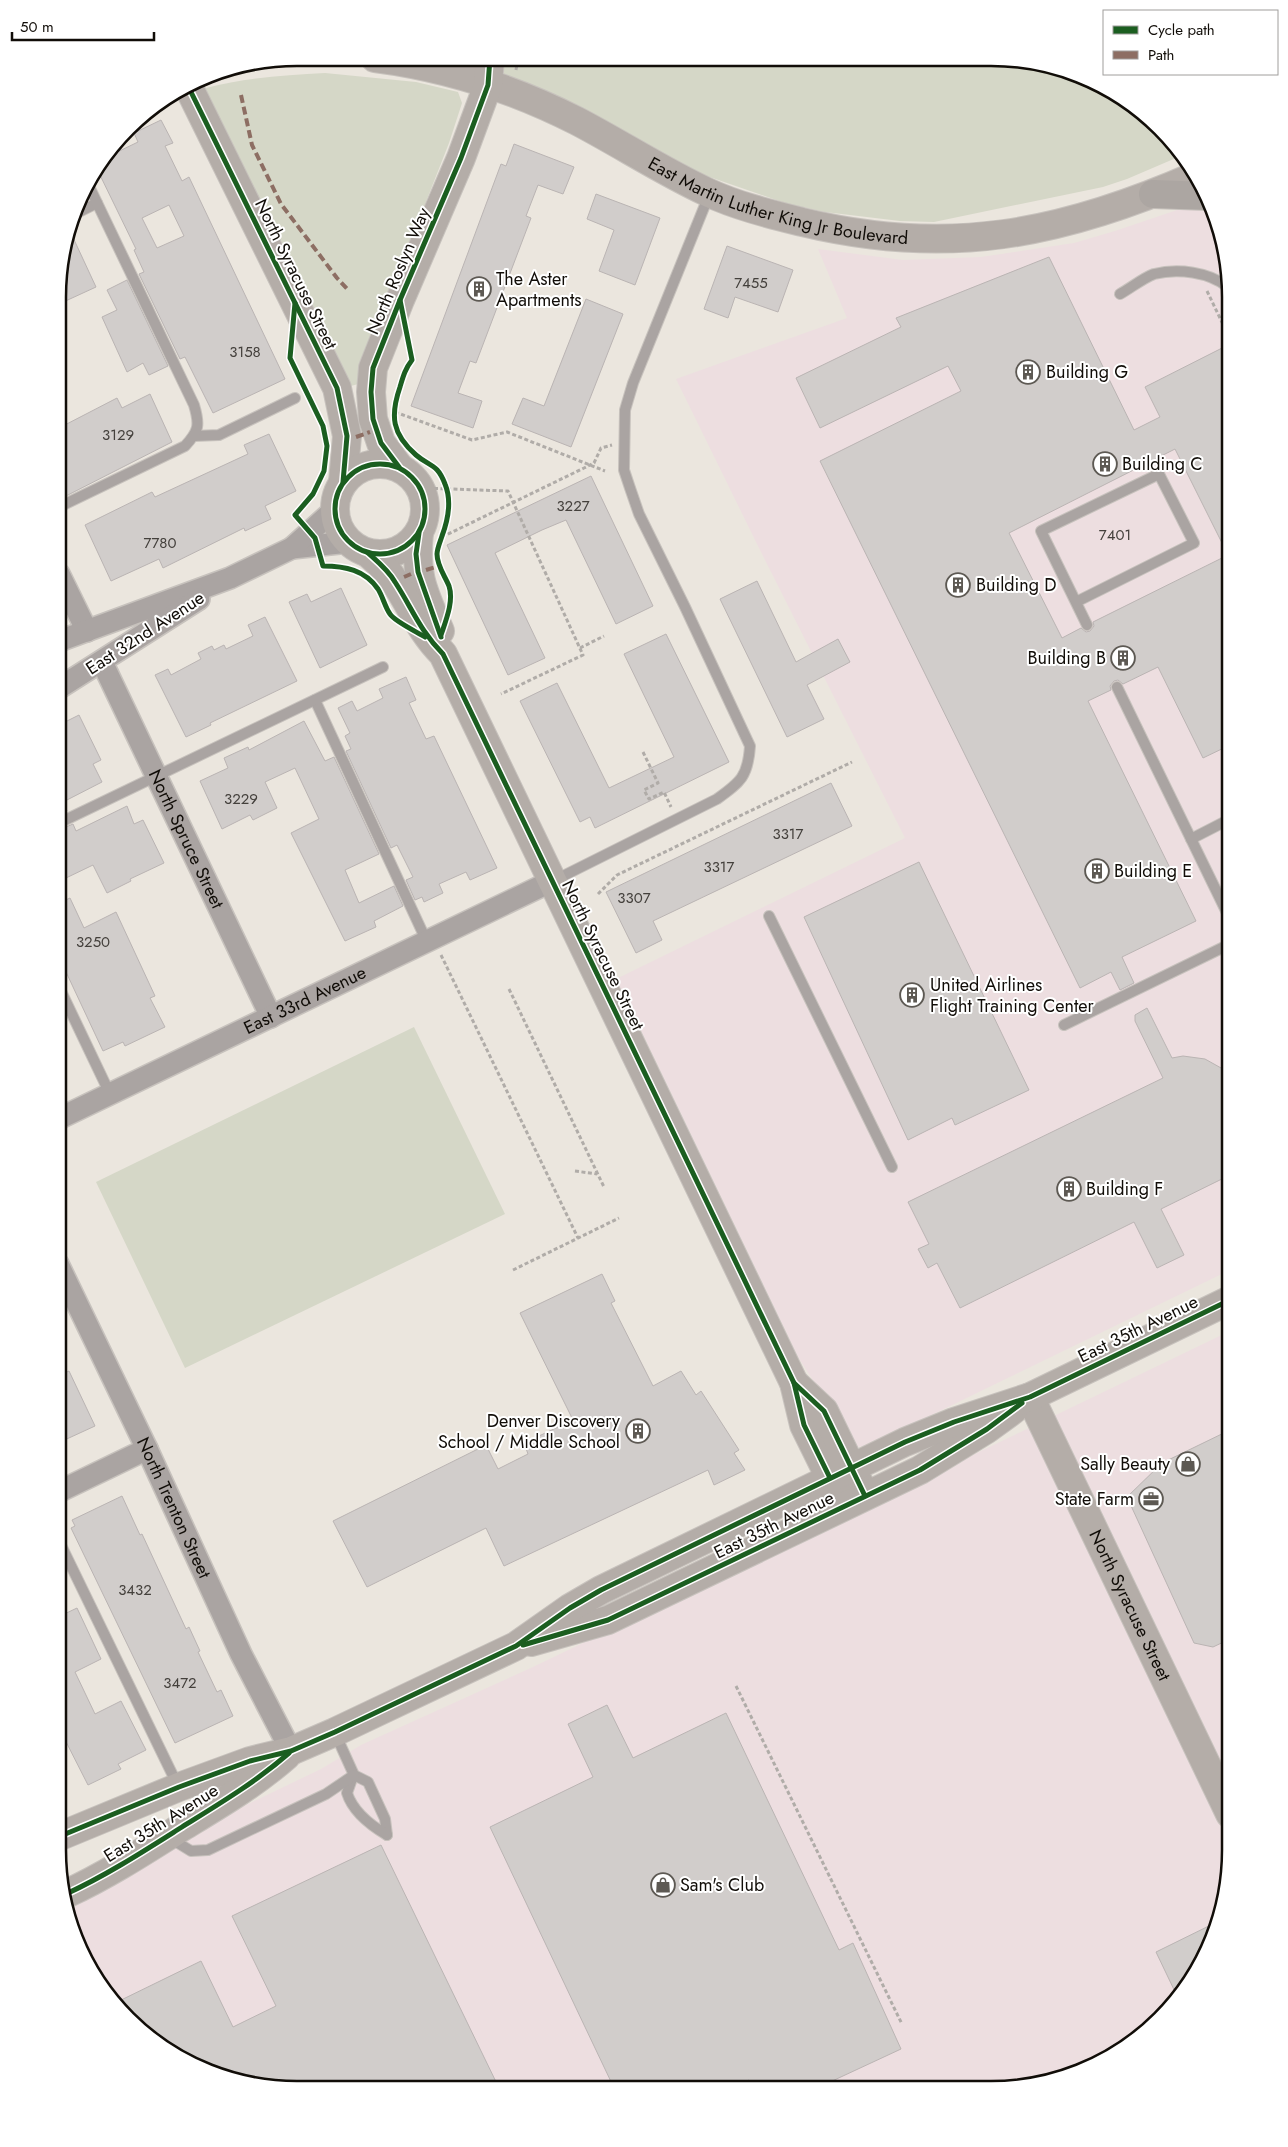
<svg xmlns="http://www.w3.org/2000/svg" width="1288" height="2147" font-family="Jost,sans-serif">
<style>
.commercial{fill:#eddee0}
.green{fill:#d5d7c7}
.building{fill:#d1cdcb;stroke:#bab4b3;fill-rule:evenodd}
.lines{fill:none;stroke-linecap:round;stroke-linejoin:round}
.lane-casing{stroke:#c7c2bd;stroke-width:12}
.street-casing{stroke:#c7c2bd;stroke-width:24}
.secondary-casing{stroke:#c7c2bd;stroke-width:30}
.primary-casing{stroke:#c7c2bd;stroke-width:30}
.path{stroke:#b0aca8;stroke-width:3;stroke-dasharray:4 2.5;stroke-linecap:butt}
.lane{stroke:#aaa4a2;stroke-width:10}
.street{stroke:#aaa4a2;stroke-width:21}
.secondary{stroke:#b4ada8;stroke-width:28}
.primary{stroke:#aca6a2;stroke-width:28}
.quiet{stroke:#8d6e63;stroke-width:4;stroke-dasharray:8 4;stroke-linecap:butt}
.cycleway-casing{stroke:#fff;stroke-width:8}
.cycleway{stroke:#1b5e20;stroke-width:5}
.labels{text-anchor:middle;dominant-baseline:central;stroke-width:4;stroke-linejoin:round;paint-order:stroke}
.number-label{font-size:15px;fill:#44403c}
.street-label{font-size:18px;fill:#110d08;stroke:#fff}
.poi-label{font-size:18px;fill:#110d08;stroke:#fff;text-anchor:start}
.rim{fill:none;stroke:#110d08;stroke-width:2.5}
</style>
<rect width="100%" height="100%" fill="#ebe6de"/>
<!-- commercial -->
<g class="commercial">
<polygon points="1213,207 1230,297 1230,1270 868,1446 856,1447 798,1357 616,979 905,838 758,546 676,379 847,318 818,249 903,260 981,257 1074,243 1115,231 1183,208"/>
<polygon points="1230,1331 1230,1866 1218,1927 1181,1995 1136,2040 1082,2071 991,2089 266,2087 206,2071 152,2040 107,1996 76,1941 69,1907 244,1806 321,1769 361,1745 533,1667"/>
</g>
<!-- green -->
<g class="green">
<polygon points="505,58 1022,60 1083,76 1137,107 1183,155 1127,179 1103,187 934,222 900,221 825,212 785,203 701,174 670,160 584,110 502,74"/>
<path d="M325,73L416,82L458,92L462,103L449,143L389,296L362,383L347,387L204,93L206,88C245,78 285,75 325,73Z"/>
<polygon points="414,1027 505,1214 185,1368 96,1182"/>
</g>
<!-- building -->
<g class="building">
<path d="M161,120L173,143L165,146L182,181L189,177L285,379L213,413L185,357L180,359L139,274L144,272L134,250L136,249L98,171L109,156L138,142L134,133ZM169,205L184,236L157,248L142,218Z"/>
<polygon points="514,144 574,167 563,194 538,185 526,216 531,218 476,363 470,361 458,393 482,401 473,428 411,406 501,164 506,166"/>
<polygon points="596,194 660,218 635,285 599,271 614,230 587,219"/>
<polygon points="70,231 96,287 59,304 60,266"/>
<polygon points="727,246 793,270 778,312 735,297 728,318 704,309"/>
<path d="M1049,257L1134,430L1160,417L1145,387L1230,344V745L1203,758L1158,667L1123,684L1118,680L1114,681L1110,686L1111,690L1088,701L1196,921L1122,957L1134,983L1120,990L1111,972L1080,988L820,461L961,391L948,366L820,428L796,378L901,327L896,318ZM1175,449L1228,555L1093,622L1094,626L1090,631L1086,632L1081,628L1062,638L1009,533Z"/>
<polygon points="127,280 168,366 149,375 143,363 127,372 102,317 117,310 107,290"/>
<polygon points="586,299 623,314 571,447 512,424 523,398 544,406"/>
<polygon points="150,394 172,442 62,498 59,493 59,428 117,398 122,408"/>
<polygon points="269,434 296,491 265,506 271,519 245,531 244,528 163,568 159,559 111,581 85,525 152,492 155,497 248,454 244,445"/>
<polygon points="591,476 653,606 616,624 566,520 542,530 495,553 545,658 508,675 447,545"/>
<polygon points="757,581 796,662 838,639 850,662 807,685 824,719 787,737 720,599"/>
<polygon points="341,588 367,645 320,668 289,602 307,594 311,602"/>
<polygon points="265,617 297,681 210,723 211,725 186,737 155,675 168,669 171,675 201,659 198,653 212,646 214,650 224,645 226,649 253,636 248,625"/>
<polygon points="666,634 729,762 595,828 590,817 580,822 520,701 557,683 609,788 674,757 624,654"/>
<polygon points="406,677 416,700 409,703 426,739 434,736 497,868 470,880 466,872 439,884 443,893 424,902 422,897 415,900 406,880 413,877 397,845 391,848 346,751 351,749 345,736 350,733 338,708 352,701 357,711 383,698 379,689"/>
<polygon points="79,715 101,760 93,764 102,782 63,802 67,811 59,815 59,725"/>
<polygon points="304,721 325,761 334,757 379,854 345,870 359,903 394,886 403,906 374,921 376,927 345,941 291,833 319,819 295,768 265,782 277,808 253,820 250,815 222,829 200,781 228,768 224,758 248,747 249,750"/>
<polygon points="831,783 852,826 653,921 662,940 636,953 606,892"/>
<polygon points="127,806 134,824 143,820 164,863 130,879 131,881 107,893 93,865 66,878 59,862 59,830 73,824 76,831"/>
<polygon points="919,862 1029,1090 955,1125 952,1118 908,1140 804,917"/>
<polygon points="70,898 84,928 116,912 155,996 150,998 165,1027 125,1046 123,1042 103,1051 59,957 59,903"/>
<polygon points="1147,1008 1172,1058 1183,1056 1205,1059 1230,1073 1230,1175 1161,1209 1184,1255 1157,1268 1134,1222 960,1308 937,1263 928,1268 918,1249 929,1244 908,1202 1163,1078 1135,1021 1135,1015"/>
<polygon points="602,1274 615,1301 611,1303 653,1386 681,1371 696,1395 701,1391 739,1450 734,1453 745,1470 714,1485 708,1470 504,1566 486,1528 367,1587 333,1521 486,1445 498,1469 528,1454 524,1443 573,1420 520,1313"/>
<polygon points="69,1371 95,1426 58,1443 58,1376"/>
<polygon points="1230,1430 1230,1639 1213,1647 1194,1643 1127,1497 1162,1463"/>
<polygon points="122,1496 140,1535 142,1534 186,1629 189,1627 200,1651 198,1652 217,1692 221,1690 233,1716 175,1743 71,1528 75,1526 72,1520"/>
<polygon points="77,1608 101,1659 75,1672 95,1714 121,1701 146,1750 118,1764 121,1769 88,1785 58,1726 58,1617"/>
<polygon points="607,1705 633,1758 726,1713 839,1950 853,1943 901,2049 815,2089 753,2089 749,2080 730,2089 614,2088 490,1827 593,1777 568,1724"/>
<polygon points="381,1845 499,2088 266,2087 206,2071 152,2040 115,2003 201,1961 233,2027 276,2006 232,1916"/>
<polygon points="1219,1921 1218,1927 1178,1998 1156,1952"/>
</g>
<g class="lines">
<!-- lane casing -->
<g class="lane-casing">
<g id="lane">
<polyline points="75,214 97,203"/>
<path d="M1120,294C1131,288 1143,278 1154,274C1178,268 1209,272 1228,287"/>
<polyline points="194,436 219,435 295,398"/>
<path d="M59,507L185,446C199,431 200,425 194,405L88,184"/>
<polyline points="1076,602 1194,543 1159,474 1041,531 1087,625"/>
<polyline points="1117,687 1230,919"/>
<polyline points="315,700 427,942"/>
<polyline points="59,823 383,667"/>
<polyline points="1191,839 1230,819"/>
<path d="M553,881L717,799C741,782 748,776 750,746L685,607L639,514L630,488L624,470L625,410L633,383L709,195"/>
<polyline points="769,916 892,1167"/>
<polyline points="59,987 110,1094"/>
<polyline points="1064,1025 1230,944"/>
<polyline points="58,1539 178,1786"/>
<polyline points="335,1733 354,1775 368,1782 385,1819 387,1835"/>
<path d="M353,1776L347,1793C353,1812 370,1825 387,1835"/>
<polyline points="170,1838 191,1851 208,1850 326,1794 354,1775"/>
</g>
</g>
<!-- street casing -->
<g class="street-casing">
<g id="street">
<polyline points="292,548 349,542"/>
<polyline points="59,574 87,631"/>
<polyline points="59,641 230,578 292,548 334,510"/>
<path id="s1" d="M102,662L271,1017"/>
<polyline points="59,688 199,599"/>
<path id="s2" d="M58,1119L552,881"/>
<path id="s3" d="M58,1264L147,1449L241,1654L291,1751"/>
<polyline points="58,1492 147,1449"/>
</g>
</g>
<!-- secondary casing -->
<g class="secondary-casing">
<g id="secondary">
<path id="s4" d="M375,58C445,67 514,89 577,121C621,144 662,171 707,192C737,206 770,214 802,222C947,257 1060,235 1195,176"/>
<polyline points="188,86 337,388 347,436 343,482"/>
<circle cx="380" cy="509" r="45"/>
<polyline points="399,467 381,443 373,419 371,392 373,368 400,300 461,158 488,85 490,58"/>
<path d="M419,533C414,575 424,593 440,631"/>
<path d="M368,553C378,562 388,570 395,582C412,608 420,631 443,654L794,1383L804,1425L844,1506"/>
<polyline points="794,1383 824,1411 860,1485"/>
<path id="s5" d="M1030,1397L1230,1814"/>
<polyline points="531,1642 608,1620 920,1470 987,1429 1013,1410"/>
<polyline points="58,1837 179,1787 250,1761 291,1751 335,1732 516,1646 570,1608 601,1590 905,1442 954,1422 1030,1397 1230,1300"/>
<path d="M66,1894C107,1875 144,1851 182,1827C218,1805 254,1784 286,1756"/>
</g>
</g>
<!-- primary casing -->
<g class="primary-casing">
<polyline id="primary" points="1153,194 1207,196"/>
</g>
<!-- path -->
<g class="path">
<polyline points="516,70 518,58"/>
<polyline points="1207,291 1230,339"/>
<polyline points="395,412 472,440 507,432 605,471"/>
<polyline points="421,488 508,491 583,655 501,694"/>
<polyline points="442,537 584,468 594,463 601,448 612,445"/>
<polyline points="580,648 604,636"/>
<polyline points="643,752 658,783 644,790 649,799 664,792 671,807"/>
<polyline points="598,894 617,875 852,762"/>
<polyline points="441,955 578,1238"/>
<polyline points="509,989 604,1187"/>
<polyline points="575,1171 597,1174"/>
<polyline points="513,1270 619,1218"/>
<polyline points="736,1686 902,2024"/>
</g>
<!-- lane -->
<use href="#lane" class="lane"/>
<!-- street -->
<use href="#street" class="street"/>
<!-- secondary -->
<use href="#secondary" class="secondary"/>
<!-- primary -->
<use href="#primary" class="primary"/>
<!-- quiet -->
<g class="quiet">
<polyline points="241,95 252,145 281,204 337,278 349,291"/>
<polyline points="356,437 370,432"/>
<polyline points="426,570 439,566"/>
<polyline points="404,577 411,574"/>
</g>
<!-- cycleway casing -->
<g class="cycleway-casing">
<g id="cycleway">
<polyline points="188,86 337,388 347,436 343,482"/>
<path d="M400,300L412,360C405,369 403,377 400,387C390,416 392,434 416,455C430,467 437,463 445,484C452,501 448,520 442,536C440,542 437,549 437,554C437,566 445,576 449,586C454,601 446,620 441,635"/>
<path d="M295,303L290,358L323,426L327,446L324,471L313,494L295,515L315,538L323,566C345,566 365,570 378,589C383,597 385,607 390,614C394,621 417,632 425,637"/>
<circle cx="380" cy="509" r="45"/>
<polyline points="399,467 381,443 373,419 371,392 373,368 400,300 461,158 488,85 490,58"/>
<polyline points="419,533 416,554 418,572 441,637"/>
<path d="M368,553C378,562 388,570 395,582C412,608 420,631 443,654L794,1383L804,1425L830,1478"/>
<polyline points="794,1383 824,1411 865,1496"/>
<polyline points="523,1645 608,1620 920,1470 987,1429 1022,1403"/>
<polyline points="58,1837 179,1787 250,1761 291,1751 335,1732 516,1646 570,1608 601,1590 905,1442 954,1422 1030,1397 1230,1300"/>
<path d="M66,1894C107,1875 144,1851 182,1827C219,1804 256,1782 289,1753"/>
</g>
</g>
<!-- cycleway -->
<use href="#cycleway" class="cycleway"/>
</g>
<!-- icons -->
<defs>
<g id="building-ring" transform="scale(1.25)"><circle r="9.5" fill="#fff" stroke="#5d5953" stroke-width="1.5"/><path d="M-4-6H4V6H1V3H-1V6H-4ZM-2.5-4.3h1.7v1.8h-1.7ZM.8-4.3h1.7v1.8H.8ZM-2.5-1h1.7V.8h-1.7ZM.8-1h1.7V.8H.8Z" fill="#5d5953"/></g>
<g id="shop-ring" transform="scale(1.25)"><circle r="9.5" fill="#fff" stroke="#5d5953" stroke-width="1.5"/><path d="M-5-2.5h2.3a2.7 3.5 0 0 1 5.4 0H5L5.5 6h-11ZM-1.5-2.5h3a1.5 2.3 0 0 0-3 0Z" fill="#5d5953"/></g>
<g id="office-ring" transform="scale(1.25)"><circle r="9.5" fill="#fff" stroke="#5d5953" stroke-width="1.5"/><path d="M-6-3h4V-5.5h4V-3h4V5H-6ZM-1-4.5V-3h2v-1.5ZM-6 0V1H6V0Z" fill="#5d5953"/></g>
</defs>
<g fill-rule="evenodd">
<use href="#building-ring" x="479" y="289"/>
<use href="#building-ring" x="1028" y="372"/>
<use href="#building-ring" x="1105" y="464"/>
<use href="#building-ring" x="958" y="585"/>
<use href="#building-ring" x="1123" y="658"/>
<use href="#building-ring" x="1097" y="871"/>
<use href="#building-ring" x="912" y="995"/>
<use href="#building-ring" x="1069" y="1189"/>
<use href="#building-ring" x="638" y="1431"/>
<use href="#shop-ring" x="1188" y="1464"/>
<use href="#office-ring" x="1151" y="1499"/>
<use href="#shop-ring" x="663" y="1885"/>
</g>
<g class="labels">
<!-- number labels -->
<g class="number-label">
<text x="751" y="283">7455</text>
<text x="245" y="352">3158</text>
<text x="118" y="435">3129</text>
<text x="573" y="506">3227</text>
<text x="1115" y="535">7401</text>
<text x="160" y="543">7780</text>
<text x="241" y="799">3229</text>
<text x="788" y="834">3317</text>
<text x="719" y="867">3317</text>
<text x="634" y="898">3307</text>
<text x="93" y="942">3250</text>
<text x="135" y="1590">3432</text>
<text x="180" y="1683">3472</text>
</g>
<!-- street labels -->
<g class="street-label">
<text stroke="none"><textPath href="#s4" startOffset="432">East Martin Luther King Jr Boulevard</textPath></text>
<text transform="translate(398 271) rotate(-67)">North Roslyn Way</text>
<text transform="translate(296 274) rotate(64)">North Syracuse Street</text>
<text transform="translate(145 633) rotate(-33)">East 32nd Avenue</text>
<text stroke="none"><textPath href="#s1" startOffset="196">North Spruce Street</textPath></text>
<text transform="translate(603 955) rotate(64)">North Syracuse Street</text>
<text stroke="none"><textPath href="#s2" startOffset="274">East 33rd Avenue</textPath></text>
<text transform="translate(1138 1329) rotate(-26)">East 35th Avenue</text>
<text stroke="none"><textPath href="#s3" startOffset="270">North Trenton Street</textPath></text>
<text transform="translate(774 1525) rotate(-26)">East 35th Avenue</text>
<text stroke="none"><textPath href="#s5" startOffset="231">North Syracuse Street</textPath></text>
<text transform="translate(161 1823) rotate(-32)">East 35th Avenue</text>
</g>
<!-- poi labels -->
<g class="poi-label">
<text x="496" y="279">The Aster<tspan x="496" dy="21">Apartments</tspan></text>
<text x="1046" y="372">Building G</text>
<text x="1122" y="464">Building C</text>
<text x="976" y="585">Building D</text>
<text x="1106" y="658" text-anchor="end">Building B</text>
<text x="1114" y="871">Building E</text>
<text x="930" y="985">United Airlines<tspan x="930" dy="21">Flight Training Center</tspan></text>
<text x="1086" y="1189">Building F</text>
<text x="620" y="1421" text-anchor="end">Denver Discovery<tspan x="620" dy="21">School / Middle School</tspan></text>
<text x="1170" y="1464" text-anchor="end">Sally Beauty</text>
<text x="1134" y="1499" text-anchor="end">State Farm</text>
<text x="680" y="1885">Sam's Club</text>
</g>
</g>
<!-- crop -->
<path d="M0 0H1288V2147H0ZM297 66H991A231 231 0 0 1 1222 297V1850A231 231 0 0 1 991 2081H297A231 231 0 0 1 66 1850V297A231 231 0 0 1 297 66Z" fill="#fff" fill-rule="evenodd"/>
<path class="rim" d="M297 66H991A231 231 0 0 1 1222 297V1850A231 231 0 0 1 991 2081H297A231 231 0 0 1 66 1850V297A231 231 0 0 1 297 66Z"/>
<!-- legend -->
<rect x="1103" y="10" width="175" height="65" fill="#ffffff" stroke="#a09e9c"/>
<rect x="1113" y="26" width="25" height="8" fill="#1b5e20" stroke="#a09e9c"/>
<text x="1148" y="35" font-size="15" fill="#110d08">Cycle path</text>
<rect x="1113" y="51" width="25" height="8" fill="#8d6e63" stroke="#a09e9c"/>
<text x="1148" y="60" font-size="15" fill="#110d08">Path</text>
<!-- scale -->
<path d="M12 32v8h142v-8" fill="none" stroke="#110d08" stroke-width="2.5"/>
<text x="20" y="32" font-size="15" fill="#110d08" stroke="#ffffff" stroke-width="4" paint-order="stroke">50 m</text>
</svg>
